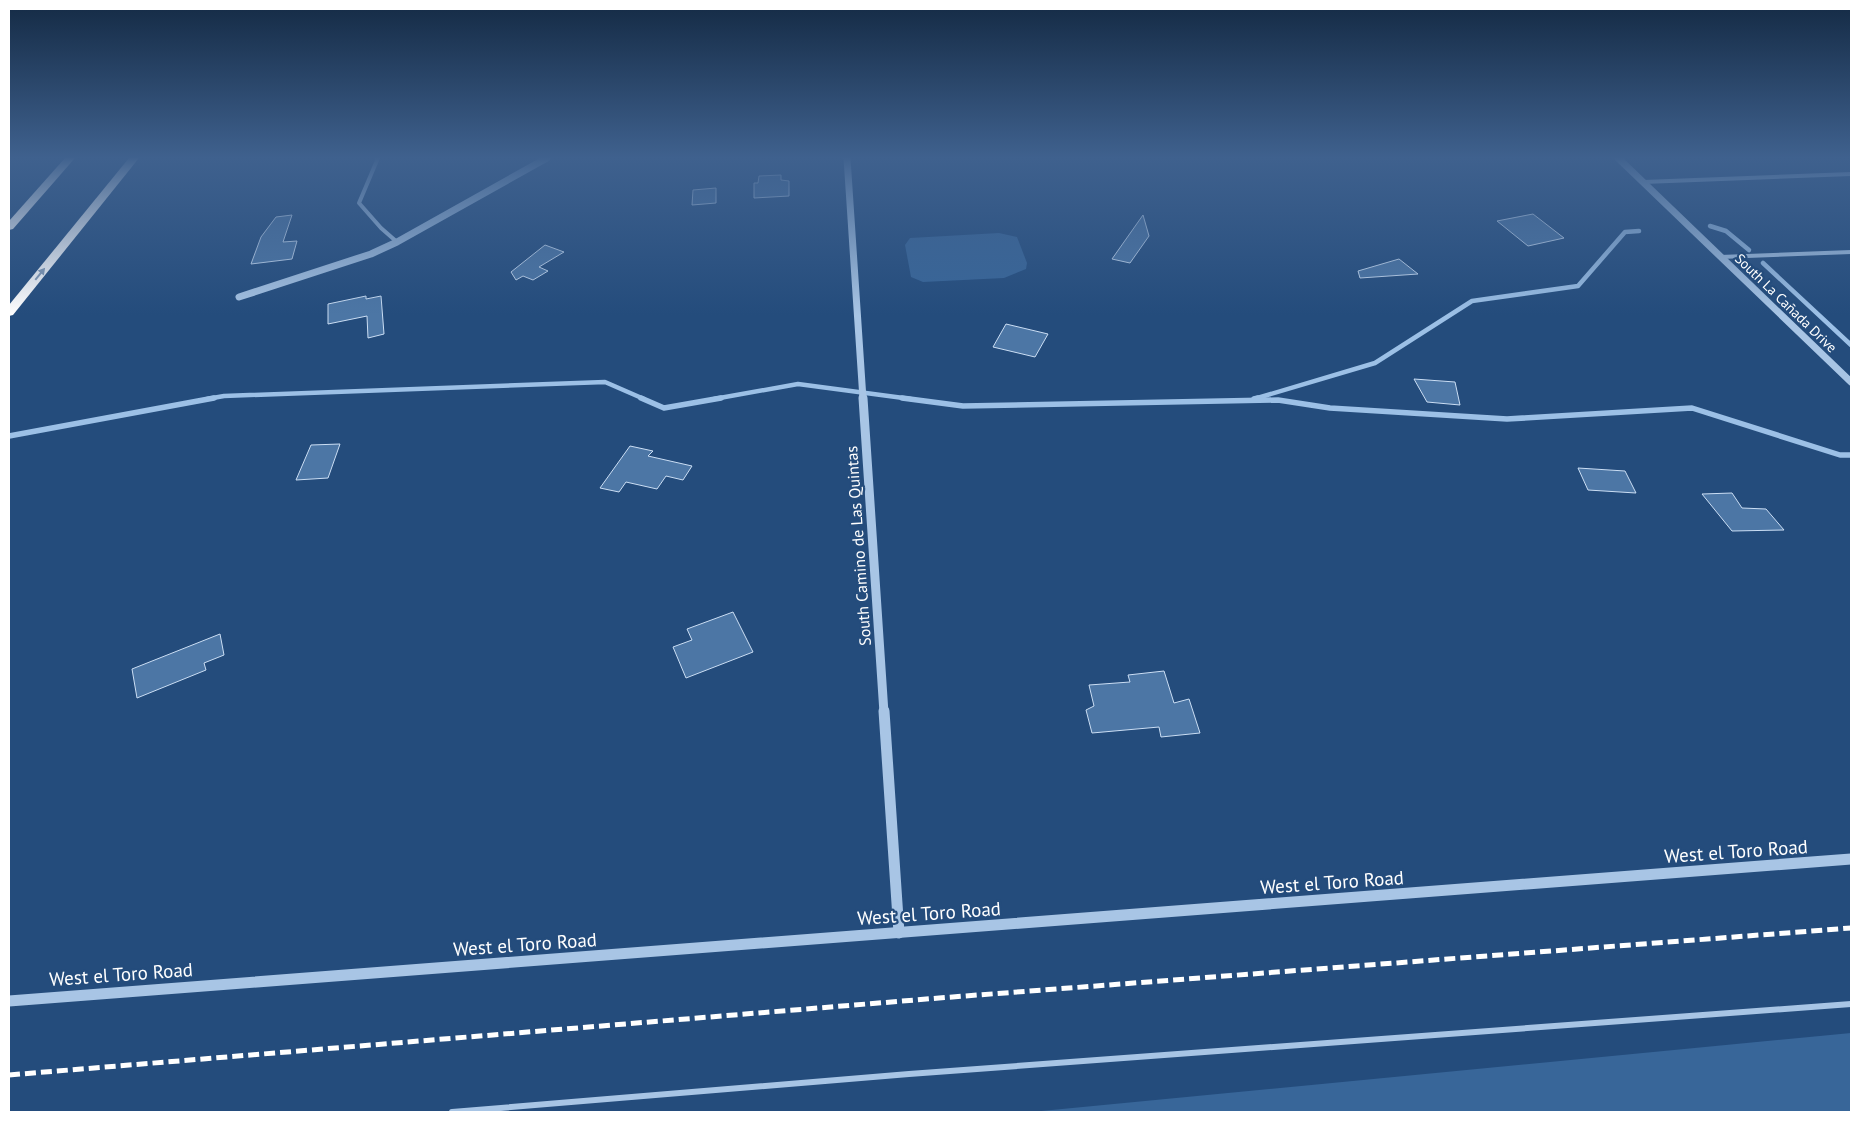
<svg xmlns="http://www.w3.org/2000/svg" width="1860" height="1121" font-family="'PT Sans',sans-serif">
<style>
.green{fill:#386699}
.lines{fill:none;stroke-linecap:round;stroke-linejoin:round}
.stream-far1{stroke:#9cc0e6;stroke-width:4.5}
.stream{stroke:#9cc0e6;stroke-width:5.5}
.building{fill:#4c76a5;stroke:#cbdef4}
.minor-far1{stroke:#a8c5e5;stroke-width:4}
.minor{stroke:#a8c5e5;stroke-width:6}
.tertiary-far2{stroke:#a8c5e5;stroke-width:7}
.tertiary-far1{stroke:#a8c5e5;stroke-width:9}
.tertiary{stroke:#a8c5e5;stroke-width:11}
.motorway{fill:#fff;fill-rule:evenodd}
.rail{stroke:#fff;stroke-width:5;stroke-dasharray:11 5;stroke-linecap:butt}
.oneway{fill:#879db7}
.labels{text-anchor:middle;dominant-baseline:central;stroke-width:4.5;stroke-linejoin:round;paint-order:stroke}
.far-street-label{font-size:14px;fill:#fff;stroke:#244c7c}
.street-label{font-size:16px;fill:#fff;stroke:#244c7c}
.near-street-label{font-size:19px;fill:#fff;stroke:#244c7c}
</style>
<rect width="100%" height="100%" fill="#244c7c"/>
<g class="green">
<polygon points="999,233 1017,237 1027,263 1026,269 1004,278 923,282 911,277 905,245 910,238"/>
<polygon points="1851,1033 1851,1112 1031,1112"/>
</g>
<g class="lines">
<g class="stream-far1">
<polyline points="1710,226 1726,231 1749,250"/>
<polyline points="1763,263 1851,345"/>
<polyline points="207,399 224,396 605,382 644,399"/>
<polyline points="714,399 798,384 911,399"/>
<polyline points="1254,399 1375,363 1472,301 1578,286 1625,232 1639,231"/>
</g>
<g class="stream">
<polyline points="641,398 664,408 721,398"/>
<polyline points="902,398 963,406 1278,400 1330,408 1507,419 1692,408 1840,455 1851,455"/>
<polyline points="1254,399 1258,398"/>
<polyline points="9,436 214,398"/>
</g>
</g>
<g class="building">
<polygon points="781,175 781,180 789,181 789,196 754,198 754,183 758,183 759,176"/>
<polygon points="716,188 716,203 692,205 693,190"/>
<polygon points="1533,214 1564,238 1528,246 1497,221"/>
<polygon points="292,215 283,242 297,241 292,259 251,264 261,237 276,217"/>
<polygon points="1143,215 1149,236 1130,263 1112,259"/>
<polygon points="545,245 564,252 539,267 548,271 533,280 523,276 516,280 511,272"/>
<polygon points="1399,259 1418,274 1360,278 1358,271"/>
<polygon points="366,296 366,299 381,296 384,334 368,338 367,316 328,324 328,304"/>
<polygon points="1006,324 1048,334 1035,357 993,347"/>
<polygon points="1414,379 1455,382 1460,405 1427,402"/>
<polygon points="340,444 328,478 296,480 311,445"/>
<polygon points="630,446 653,451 648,456 692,466 683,480 666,476 657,489 626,482 619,492 600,488"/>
<polygon points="1578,468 1625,471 1636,493 1588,490"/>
<polygon points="1732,493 1742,508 1766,509 1784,530 1732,531 1702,494"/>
<polygon points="733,612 753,652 686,678 673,647 692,640 687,629"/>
<polygon points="220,634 224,655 204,663 206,670 137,698 132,669"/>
<polygon points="1164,671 1174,703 1189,699 1200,733 1161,737 1159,727 1092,733 1086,710 1094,706 1089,685 1130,682 1128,675"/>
</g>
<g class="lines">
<g class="minor-far1">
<polyline points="378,158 359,203 381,228 397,242"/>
<polyline points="1643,182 1851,174"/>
<polyline points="1720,257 1851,252"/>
</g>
<polyline class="minor" points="452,1112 909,1074 1851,1004"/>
<g class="tertiary-far2">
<polyline points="847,158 863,399"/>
<polyline points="1618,158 1851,382"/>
<polyline points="239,297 371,254 397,242 547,158"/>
</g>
<polyline class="tertiary-far1" points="863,398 884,713"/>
<g class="tertiary">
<polyline points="884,711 899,933"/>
<polyline points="9,1001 1851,859"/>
</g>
<g class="motorway">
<polygon points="65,158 75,158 13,229 9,230 9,221"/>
<polygon points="129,158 139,158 13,315 9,316 9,305"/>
</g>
<polyline class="rail" points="9,1075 939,998 1851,928"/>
</g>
<defs><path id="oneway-solid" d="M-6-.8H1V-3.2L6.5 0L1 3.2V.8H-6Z" transform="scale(1.25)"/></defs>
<use class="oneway" href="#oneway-solid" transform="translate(40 274) rotate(-51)"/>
<linearGradient id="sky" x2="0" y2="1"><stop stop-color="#142a44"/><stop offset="0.5" stop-color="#3f618e"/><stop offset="1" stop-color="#3f618e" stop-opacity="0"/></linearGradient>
<rect width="1860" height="315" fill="url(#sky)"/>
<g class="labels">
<g class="far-street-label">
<text transform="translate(1786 303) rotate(44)">South La Cañada Drive</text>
</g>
<g class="street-label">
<text transform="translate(858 546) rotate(-94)">South Camino de Las Quintas</text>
</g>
<g class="near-street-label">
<text transform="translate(1736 851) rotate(-4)">West el Toro Road</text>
<text transform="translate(1332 882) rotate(-4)">West el Toro Road</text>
<text transform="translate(929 913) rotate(-4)">West el Toro Road</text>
<text transform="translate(525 944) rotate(-4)">West el Toro Road</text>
<text transform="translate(121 974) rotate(-4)">West el Toro Road</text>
</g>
</g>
<rect width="1860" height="1121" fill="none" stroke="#ffffff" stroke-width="20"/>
</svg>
